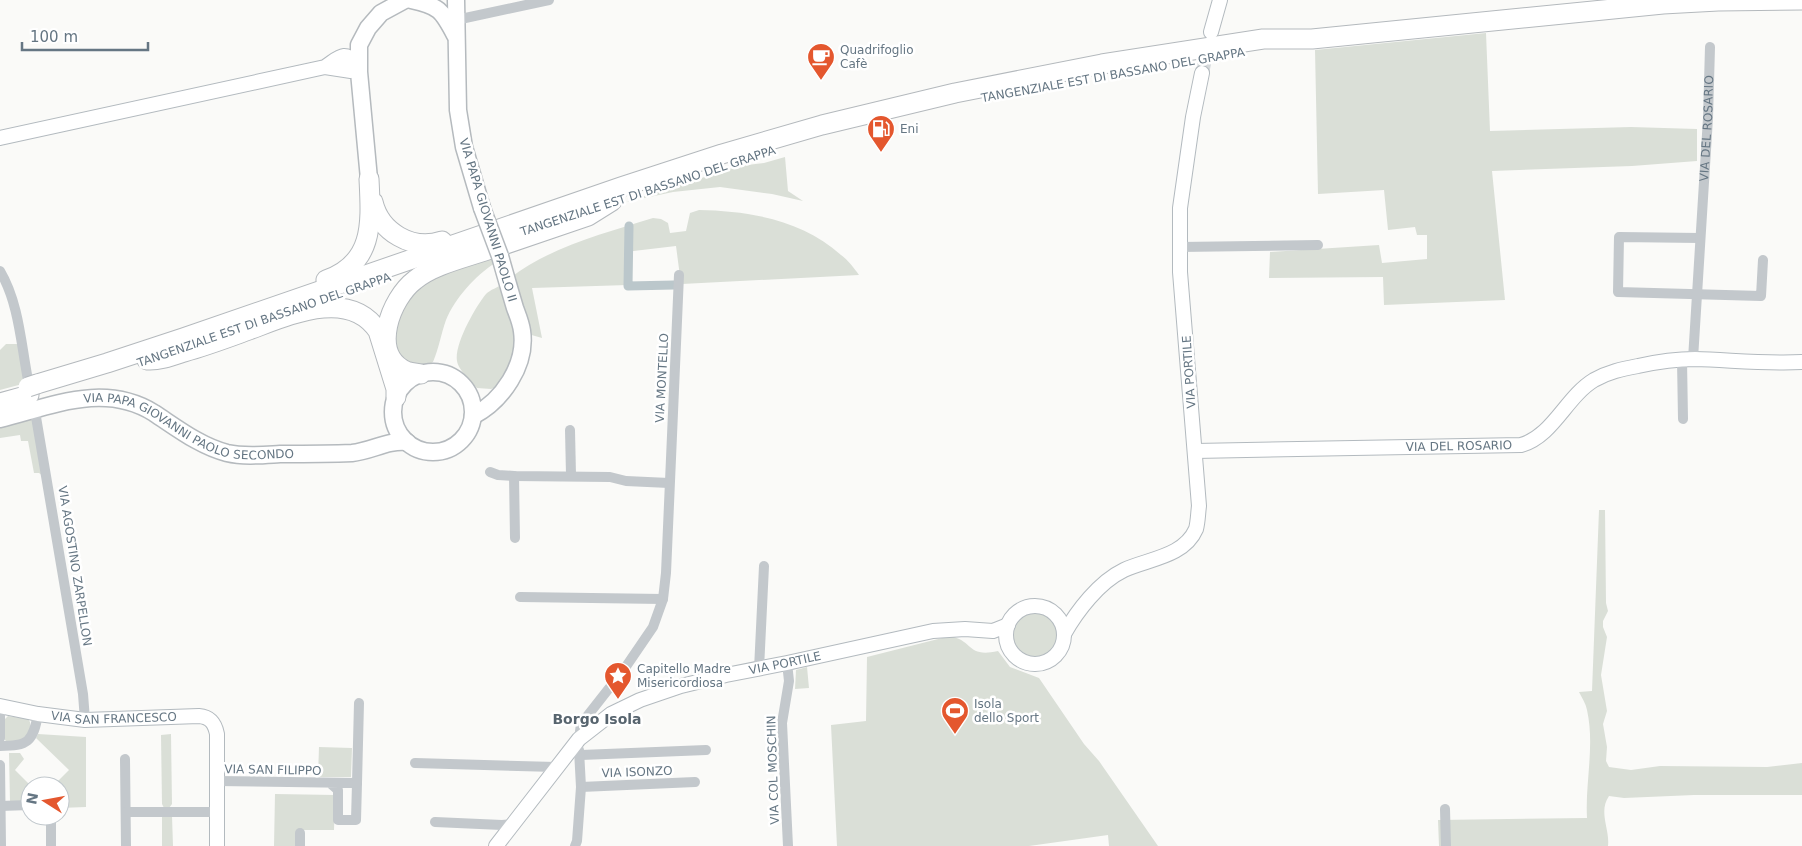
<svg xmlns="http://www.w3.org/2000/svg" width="1802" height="846" font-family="'DejaVu Sans',sans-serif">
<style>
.green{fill:#dadfd7}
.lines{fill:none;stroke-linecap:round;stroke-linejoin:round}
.canal{stroke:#bbc7cb;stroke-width:9}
.secondary-tunnel{stroke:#d5d9db;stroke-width:14;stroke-dasharray:14 7;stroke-linecap:butt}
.secondary-casing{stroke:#b3babf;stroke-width:16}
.primary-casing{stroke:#b5babe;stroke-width:19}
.highway-casing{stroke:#b4b9bd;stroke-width:21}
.street{stroke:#c3c8cc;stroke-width:10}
.secondary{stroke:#fff;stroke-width:14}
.primary{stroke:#fff;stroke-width:16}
.highway{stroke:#fff;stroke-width:19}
.primary-bridge-casing{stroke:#b5babe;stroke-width:19;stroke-linecap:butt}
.highway-bridge-casing{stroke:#b4b9bd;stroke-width:21;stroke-linecap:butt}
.primary-bridge{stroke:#fff;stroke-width:16}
.highway-bridge{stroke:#fff;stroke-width:19}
.labels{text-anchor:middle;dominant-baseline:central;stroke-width:5;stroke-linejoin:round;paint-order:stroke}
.poi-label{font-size:12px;fill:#657683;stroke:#fff;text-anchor:start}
.street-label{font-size:12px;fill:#657683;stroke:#fff}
.neighbourhood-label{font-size:14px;font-weight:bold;fill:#57646e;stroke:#fff}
</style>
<rect width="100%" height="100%" fill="#fafaf8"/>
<g class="green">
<polygon points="1486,33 1490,131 1631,127 1697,129 1697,161 1632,166 1492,171 1505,300 1384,305 1383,277 1269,278 1270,252 1379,245 1382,263 1427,259 1427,235 1417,235 1415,227 1388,230 1384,190 1318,194 1315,50"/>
<polygon points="785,157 788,191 803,201 772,194 720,187 673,192 626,202 739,166 764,163"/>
<path d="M699,210C750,211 802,220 841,255C848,260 854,268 859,275L682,284H681L676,246L625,252L628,285L532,288L542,338L528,334L510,278C550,247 605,233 653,218L661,219L668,223L670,233L686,231L690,213Z"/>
<path d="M491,252L495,263C475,276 455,298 446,320C441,334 439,348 433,362L424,367L414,369L387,346L412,285Z"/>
<path d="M503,284L520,349L499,386L491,389L477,388C471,382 458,369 457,361C454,344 476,306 486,294C490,290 498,287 503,284Z"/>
<polygon points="6,344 20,344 26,383 0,390 0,350"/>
<polygon points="34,417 43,476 39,473 34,473 28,441 21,441 20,435 0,438 0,426"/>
<path d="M1599,510H1605L1606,603L1608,611L1603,621V627L1607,637L1601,675L1607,711L1603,724L1607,747L1606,761L1609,767L1631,770L1660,766L1767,767L1802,763V795H1694L1624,798L1609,796C1598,812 1610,829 1608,846H1439L1438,820L1587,818C1585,782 1595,746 1587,710C1586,704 1582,698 1579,692L1592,691Z"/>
<circle cx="1035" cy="635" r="22"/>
<path d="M950,636C974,641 967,658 998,651L1010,667L1039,678L1084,744L1099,761L1158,846H1109L1108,835L1029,846H837L831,725L866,721L867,657Z"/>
<polygon points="807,667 809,688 795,689 796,670"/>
<polygon points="8,716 28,719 30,722 30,732 22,741 6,741 4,739 5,719"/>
<polygon points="38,734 86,737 86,807 60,808 60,786 53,786 69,770 36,738"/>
<polygon points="171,734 172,804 169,808 164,808 162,804 161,735"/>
<polygon points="319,747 352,748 351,777 318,777"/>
<polygon points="9,753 20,753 24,759 15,770 31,786 30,801 10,802"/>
<polygon points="275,794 335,795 334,830 297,830 296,846 274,846"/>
<polygon points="162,816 172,816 173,846 162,846"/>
</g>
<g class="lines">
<polyline class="canal" points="629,226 628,286 674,285"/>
<polyline class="secondary-tunnel" points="1202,73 1209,40"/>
<defs>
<g id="secondary">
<polyline points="1211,32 1220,0"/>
<path d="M0,138L325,67L351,71L358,63C343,50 340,57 325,67"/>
<path id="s2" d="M1195,451L1521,445C1553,436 1566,397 1594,380C1608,372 1622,369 1638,366C1656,362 1676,359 1695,359C1731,360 1766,364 1802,362"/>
<circle cx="1035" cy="635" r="29"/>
<path d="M1064,634C1077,611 1099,582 1124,570C1147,559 1184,557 1196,529C1198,522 1198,513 1199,506L1180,272V208L1193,117L1202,73"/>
<path id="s3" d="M0,706L38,714L85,720L199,716C211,717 215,724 217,734V846"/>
<path id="s4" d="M496,846L579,739L611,714L640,700L681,686L726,675L787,663L933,631L965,629L993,631L1008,625"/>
</g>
<g id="primary">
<path d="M411,0C439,6 442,10 455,35"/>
<polyline points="456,0 458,110 464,147 482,208"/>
<polyline points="369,179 359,72 359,45 368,28 381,13 405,0"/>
<circle cx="433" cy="412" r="40"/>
<path d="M473,416C502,401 527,365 522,331C521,323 518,316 515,308C510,291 505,274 500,256"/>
<path id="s5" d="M0,419C52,406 104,382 154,413C177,428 200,446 227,453C244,457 263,455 280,454C304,454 328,454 352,453C372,451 387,440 407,442"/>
</g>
<g id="highway">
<path d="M373,202C380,232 412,251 442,241"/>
<polyline points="503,245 588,216 612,201"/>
<path d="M326,280C375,263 371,221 369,179"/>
<path d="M147,360C159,361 172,356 184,352C206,346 227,338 249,330C287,316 349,287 378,331L396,389V397"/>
<path d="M421,374C416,373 411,373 406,371C369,354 391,298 415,280C434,264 469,257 493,248"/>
<polyline points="37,384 107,363 183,338 621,187 722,154 822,125 955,93 1102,64 1263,39 1312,39 1663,4 1718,1 1802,0"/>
<polyline points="0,403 29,395"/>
</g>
</defs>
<use href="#secondary" class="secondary-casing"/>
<use href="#primary" class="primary-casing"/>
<use href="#highway" class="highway-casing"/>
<g class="street">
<polyline points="456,20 549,0"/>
<polyline points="1700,238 1619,237 1618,292 1761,296 1763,260"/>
<polyline points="1180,247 1318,245"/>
<path d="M0,271C19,303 21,344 28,380"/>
<path id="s1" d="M1693,359L1708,118L1710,47"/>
<polyline points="1682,360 1683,419"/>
<polyline points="36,417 83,694 85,720"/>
<polyline points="570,430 571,475"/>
<polyline points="490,472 498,475 514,476 610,477 626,481 669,483"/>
<polyline points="514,476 515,538"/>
<polyline points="520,597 663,599"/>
<polyline points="787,663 789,681 782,723 788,846"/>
<polyline points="759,669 764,566"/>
<polyline points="0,738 0,707"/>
<polyline points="579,739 581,724 625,668 653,627 663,599 666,573 679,275"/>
<path d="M0,746C28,746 33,742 38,714"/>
<polyline points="581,755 706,750"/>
<polyline points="125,759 126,846"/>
<polyline points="415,763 556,767"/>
<polyline points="0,765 1,846"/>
<polyline points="217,781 357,783 356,820 338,820 338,790 330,783"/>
<polyline points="357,783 359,703"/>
<polyline points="581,787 695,782"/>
<polyline points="0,806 30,805"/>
<polyline points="1445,809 1446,846"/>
<polyline points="126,812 217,812"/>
<polyline points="51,816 51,846"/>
<polyline points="435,822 502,825 512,824"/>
<polyline points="300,846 300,833"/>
<polyline points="575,846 577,841 581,787 579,750"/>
</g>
<use href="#secondary" class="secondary"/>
<use href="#primary" class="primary"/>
<use href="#highway" class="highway"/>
<defs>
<polyline id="primary-bridge" points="482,208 500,256"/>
<polyline id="highway-bridge" points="28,387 37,384"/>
</defs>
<use href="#primary-bridge" class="primary-bridge-casing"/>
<use href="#highway-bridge" class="highway-bridge-casing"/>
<use href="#primary-bridge" class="primary-bridge"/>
<use href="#highway-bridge" class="highway-bridge"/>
</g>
<defs>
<symbol id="cafe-pin" viewBox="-11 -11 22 30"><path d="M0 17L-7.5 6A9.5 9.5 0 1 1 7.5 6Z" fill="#e4572e" stroke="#fff"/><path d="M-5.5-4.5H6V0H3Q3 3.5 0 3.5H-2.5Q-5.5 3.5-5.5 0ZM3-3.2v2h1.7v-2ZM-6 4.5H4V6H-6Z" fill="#fff"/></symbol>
<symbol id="fuel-pin" viewBox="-11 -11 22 30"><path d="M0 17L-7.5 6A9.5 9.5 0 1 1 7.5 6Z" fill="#e4572e" stroke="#fff"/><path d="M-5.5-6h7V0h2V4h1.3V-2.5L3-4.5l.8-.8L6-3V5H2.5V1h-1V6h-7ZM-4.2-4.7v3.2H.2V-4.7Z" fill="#fff"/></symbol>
<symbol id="sight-pin" viewBox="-11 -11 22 30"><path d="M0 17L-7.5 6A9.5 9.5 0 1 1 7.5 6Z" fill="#e4572e" stroke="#fff"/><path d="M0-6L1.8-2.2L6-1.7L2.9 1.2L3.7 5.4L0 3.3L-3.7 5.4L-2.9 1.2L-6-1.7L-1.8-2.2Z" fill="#fff"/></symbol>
<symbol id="stadium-pin" viewBox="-11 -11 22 30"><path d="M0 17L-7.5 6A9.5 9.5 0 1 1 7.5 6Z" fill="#e4572e" stroke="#fff"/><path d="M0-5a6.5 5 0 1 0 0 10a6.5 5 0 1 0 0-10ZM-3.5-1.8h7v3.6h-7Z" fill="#fff"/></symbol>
</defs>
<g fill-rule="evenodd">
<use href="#cafe-pin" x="805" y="41" width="32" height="43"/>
<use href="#fuel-pin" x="865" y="113" width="32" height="43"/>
<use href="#sight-pin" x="602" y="660" width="32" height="43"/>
<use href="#stadium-pin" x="939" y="695" width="32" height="43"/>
</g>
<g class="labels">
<g class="poi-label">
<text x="840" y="50">Quadrifoglio<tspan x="840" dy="14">Cafè</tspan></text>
<text x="900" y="129">Eni</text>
<text x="637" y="669">Capitello Madre<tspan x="637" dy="14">Misericordiosa</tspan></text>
<text x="974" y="704">Isola<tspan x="974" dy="14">dello Sport</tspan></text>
</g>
<g class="street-label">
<text transform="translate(1113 75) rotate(-10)">TANGENZIALE EST DI BASSANO DEL GRAPPA</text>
<text stroke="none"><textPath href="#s1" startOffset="231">VIA DEL ROSARIO</textPath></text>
<text transform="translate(648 191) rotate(-18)">TANGENZIALE EST DI BASSANO DEL GRAPPA</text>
<text transform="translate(488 220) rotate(73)">VIA PAPA GIOVANNI PAOLO II</text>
<text transform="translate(264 320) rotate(-19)">TANGENZIALE EST DI BASSANO DEL GRAPPA</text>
<text transform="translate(1189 372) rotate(-94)">VIA PORTILE</text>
<text transform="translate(662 378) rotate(-87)">VIA MONTELLO</text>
<text stroke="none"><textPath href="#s5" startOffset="198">VIA PAPA GIOVANNI PAOLO SECONDO</textPath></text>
<text stroke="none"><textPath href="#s2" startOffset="264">VIA DEL ROSARIO</textPath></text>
<text transform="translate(75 566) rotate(81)">VIA AGOSTINO ZARPELLON</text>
<text stroke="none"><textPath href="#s4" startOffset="358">VIA PORTILE</textPath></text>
<text stroke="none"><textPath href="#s3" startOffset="115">VIA SAN FRANCESCO</textPath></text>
<text transform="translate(273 770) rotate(1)">VIA SAN FILIPPO</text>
<text transform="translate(773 770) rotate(-92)">VIA COL MOSCHIN</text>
<text transform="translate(637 772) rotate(-2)">VIA ISONZO</text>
</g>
<g class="neighbourhood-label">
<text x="597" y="719">Borgo Isola</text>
</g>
</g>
<g transform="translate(45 801) rotate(281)"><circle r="24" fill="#ffffff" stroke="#c1c8cd"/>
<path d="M0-4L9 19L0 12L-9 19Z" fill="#e4572e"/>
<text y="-8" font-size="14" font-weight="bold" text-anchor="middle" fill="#657683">N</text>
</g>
<path d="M22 42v8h126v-8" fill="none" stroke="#657683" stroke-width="2.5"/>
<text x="30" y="42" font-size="15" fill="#657683" stroke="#ffffff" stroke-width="4" paint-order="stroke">100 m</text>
</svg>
